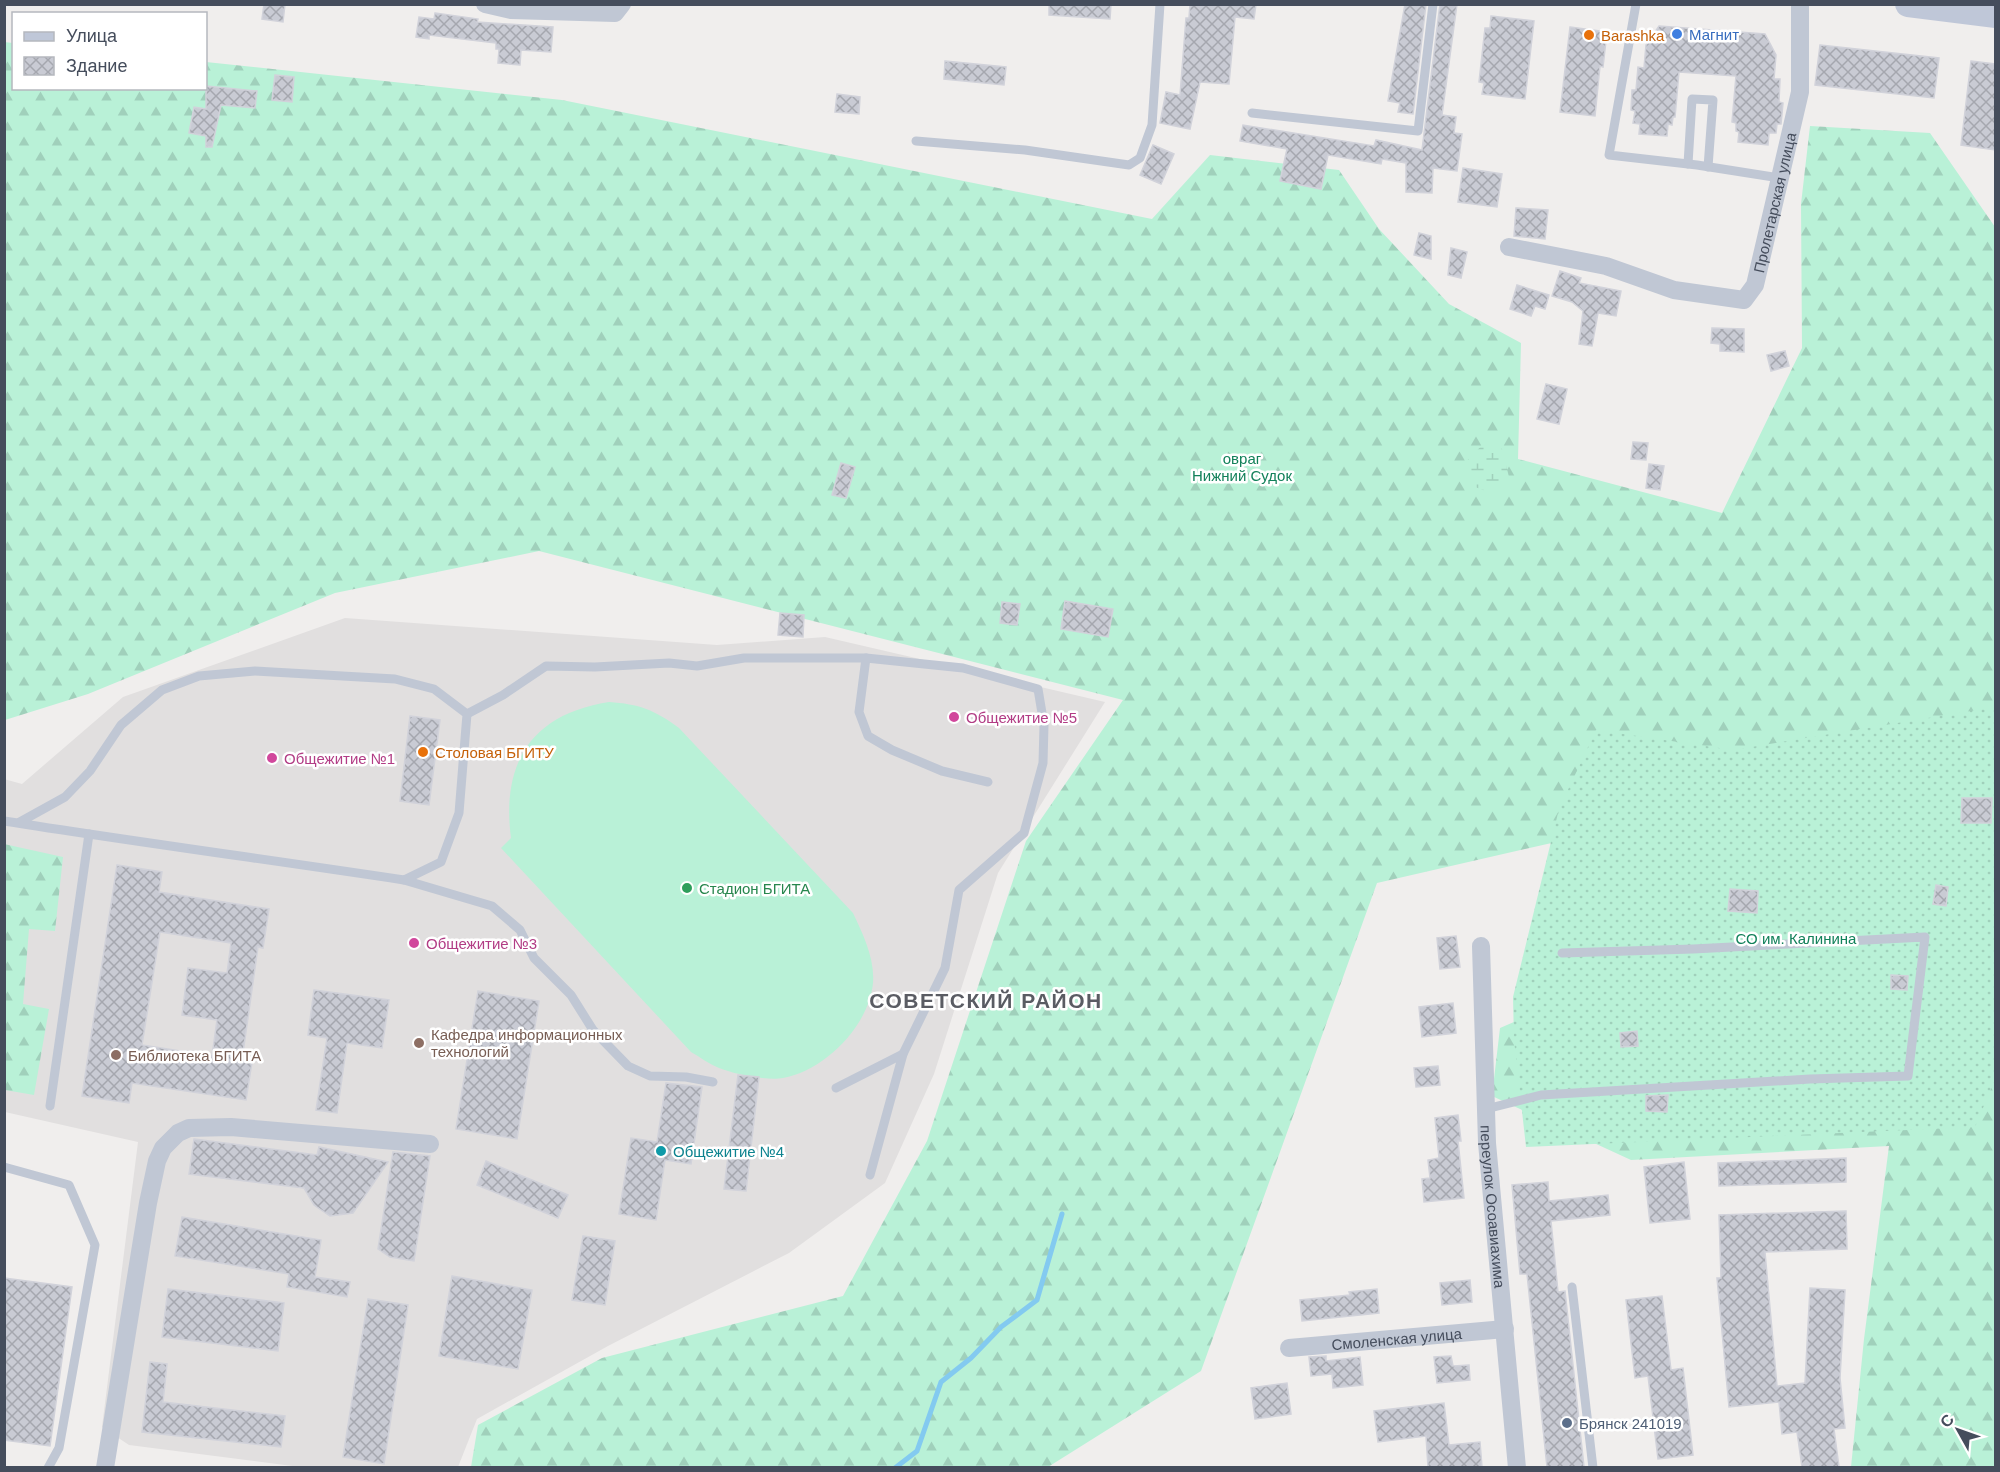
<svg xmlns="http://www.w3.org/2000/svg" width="2000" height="1472" font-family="Arial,sans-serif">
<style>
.education{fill:#e1dfdf}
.forest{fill:url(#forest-firs)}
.wetland{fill:url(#wetland-marsh)}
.garden{fill:url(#garden-dots)}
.pitch{fill:#b9f1d7}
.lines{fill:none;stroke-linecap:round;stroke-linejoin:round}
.stream{stroke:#83caf0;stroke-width:5}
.building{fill:url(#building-cross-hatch);stroke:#d1d2da;stroke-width:1.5;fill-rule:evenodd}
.lane{stroke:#c0c7d4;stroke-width:9}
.street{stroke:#c0c7d4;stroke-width:18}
.secondary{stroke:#bfc7d8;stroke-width:26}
.shop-dot{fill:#3f7fe0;stroke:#fff;stroke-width:2}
.food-dot{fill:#e8710a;stroke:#fff;stroke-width:2}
.hotel-dot{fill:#d1479c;stroke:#fff;stroke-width:2}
.leisure-dot{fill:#2e9e5b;stroke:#fff;stroke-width:2}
.education-dot{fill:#8d6e63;stroke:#fff;stroke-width:2}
.culture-dot{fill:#0f9aa8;stroke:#fff;stroke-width:2}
.service-dot{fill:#5c6f8a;stroke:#fff;stroke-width:2}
.labels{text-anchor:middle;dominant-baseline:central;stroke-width:5;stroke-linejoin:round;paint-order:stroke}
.shop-label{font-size:15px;fill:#366cbe;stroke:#fff;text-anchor:start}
.food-label{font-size:15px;fill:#c56008;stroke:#fff;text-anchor:start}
.street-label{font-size:15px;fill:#454d5c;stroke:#fff}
.park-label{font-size:15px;fill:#12815a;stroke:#fff}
.hotel-label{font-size:15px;fill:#b23c85;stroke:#fff;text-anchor:start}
.leisure-label{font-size:15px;fill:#27864d;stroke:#fff;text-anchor:start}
.education-label{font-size:15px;fill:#785e54;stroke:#fff;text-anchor:start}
.culture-label{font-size:15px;fill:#0d838f;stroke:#fff;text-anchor:start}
.service-label{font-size:15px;fill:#4e5e75;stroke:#fff;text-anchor:start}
.district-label{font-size:21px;font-weight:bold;letter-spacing:1.5px;fill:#5a5c63;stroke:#fff}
</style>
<defs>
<pattern id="forest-firs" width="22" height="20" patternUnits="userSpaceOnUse" patternTransform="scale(1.5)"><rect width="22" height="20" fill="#b9f1d7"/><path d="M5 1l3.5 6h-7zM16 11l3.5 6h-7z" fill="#a0d0bb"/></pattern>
<pattern id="wetland-marsh" width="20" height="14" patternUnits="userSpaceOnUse" patternTransform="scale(1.5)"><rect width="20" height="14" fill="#b9f1d7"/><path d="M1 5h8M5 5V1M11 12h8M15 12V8" fill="none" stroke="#a0d0bb"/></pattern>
<pattern id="garden-dots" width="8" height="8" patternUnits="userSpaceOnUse" patternTransform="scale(1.5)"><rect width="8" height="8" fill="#b9f1d7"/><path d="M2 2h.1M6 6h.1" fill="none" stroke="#a0d0bb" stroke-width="1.8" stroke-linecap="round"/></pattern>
<pattern id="building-cross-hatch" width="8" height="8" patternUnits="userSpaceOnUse" patternTransform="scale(1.5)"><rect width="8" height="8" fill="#c9cbd4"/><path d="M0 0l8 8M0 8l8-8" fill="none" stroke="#a5a7af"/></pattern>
</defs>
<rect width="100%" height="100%" fill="#f0eeed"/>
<polygon class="education" points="345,618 717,645 825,637 1105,702 998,873 934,1074 885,1183 789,1253 608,1346 477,1419 458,1467 300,1467 129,1445 102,1427 138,1142 5,1112 4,779 22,784 123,697"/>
<g class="forest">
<polygon points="4,42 13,43 14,88 206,88 206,62 562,100 1152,219 1210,155 1339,170 1379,229 1449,304 1521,343 1518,459 1722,513 1802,348 1801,204 1810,126 1930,133 1995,227 1996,234 1995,1467 1851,1467 1864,1339 1889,1146 1631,1160 1492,1096 1500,1028 1539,1011 1556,842 1377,883 1201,1371 1048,1467 471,1467 478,1425 602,1358 843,1296 927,1141 1026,841 1123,700 539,551 335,593 88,694 5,720"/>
<polygon points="4,844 63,857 55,931 29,929 23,1004 49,1009 34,1095 5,1090"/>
</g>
<polygon class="wetland" points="1488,439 1502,449 1509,477 1497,495 1475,487 1461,467"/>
<polygon class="garden" points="1995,707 1996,1077 1975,1127 1526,1147 1514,1040 1513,997 1559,809 1596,730 1733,750"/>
<path class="pitch" d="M609,702C639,704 655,710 679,728L853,913C863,934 875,959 873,983C869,1026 824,1071 783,1078C767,1081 734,1074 719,1068C709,1064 700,1057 691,1052L501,848L511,838C501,762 532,714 609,702Z"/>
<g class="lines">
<polyline class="stream" points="895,1468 917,1451 941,1382 971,1358 1001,1327 1037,1300 1062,1214"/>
</g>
<g class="building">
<polygon points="264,4 285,4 283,22 262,19"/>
<polygon points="1049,4 1111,4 1110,19 1049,15"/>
<polygon points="1190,4 1256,4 1254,19 1235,17 1229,84 1200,82 1190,129 1160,123 1166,92 1180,95 1186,18 1189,18"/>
<polygon points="1405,4 1426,4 1413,114 1398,112 1400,103 1388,101"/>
<polygon points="1440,4 1457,4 1442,115 1456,117 1454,133 1462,134 1457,171 1433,168 1432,193 1406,192 1406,163 1382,159 1381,164 1328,155 1321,189 1280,181 1287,149 1240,141 1243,125 1374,146 1376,140 1422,150"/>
<polygon points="435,13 478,19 477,22 553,27 551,52 521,50 520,65 498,63 499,49 496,49 496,43 429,35 429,39 416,37 419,17 434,19"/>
<polygon points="1491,16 1534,21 1525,99 1482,94 1484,83 1479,82 1485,28 1490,28"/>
<polygon points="1659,26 1765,34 1776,55 1774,79 1780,79 1779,102 1783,103 1781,124 1777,124 1776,133 1769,133 1768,145 1738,142 1739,132 1736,131 1736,123 1732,122 1736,76 1679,72 1675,117 1673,117 1672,125 1668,124 1667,136 1639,134 1640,124 1633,123 1635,111 1631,110 1632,90 1636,90 1638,67 1644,68 1646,45"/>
<polygon points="1570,27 1607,32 1603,67 1600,66 1595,116 1560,112"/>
<polygon points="1820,45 1939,58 1934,98 1815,85"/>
<polygon points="945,61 1006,67 1004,85 944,79"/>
<polygon points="1971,61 1995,64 1995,150 1961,145"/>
<polygon points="275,75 294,77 292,102 272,100"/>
<polygon points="206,86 257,91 255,108 221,105 212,147 206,147 206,136 189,133 194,107 206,109"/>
<polygon points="837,94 860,97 859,114 835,112"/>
<polygon points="1153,145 1174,154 1161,184 1140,175"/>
<polygon points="1463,168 1502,174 1497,207 1458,202"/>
<polygon points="1516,208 1548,210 1545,239 1514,236"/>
<polygon points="1419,233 1431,236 1431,259 1414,255"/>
<polygon points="1451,248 1467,252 1461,278 1448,275"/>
<polygon points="1560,271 1581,278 1579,283 1621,291 1616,316 1598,313 1592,346 1579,344 1583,311 1572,302 1552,296"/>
<polygon points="1517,285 1549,295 1545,309 1535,306 1531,316 1510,309"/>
<polygon points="1712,328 1744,329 1744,352 1720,351 1720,344 1711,343"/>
<polygon points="1785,351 1789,366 1771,371 1767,355"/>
<polygon points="1546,384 1567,389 1559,424 1537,419"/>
<polygon points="1633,442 1648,443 1646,460 1631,459"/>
<polygon points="841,463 855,467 846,498 832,495"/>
<polygon points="1649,464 1664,466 1660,490 1646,488"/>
<polygon points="1065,601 1113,609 1108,637 1061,629"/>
<polygon points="1002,602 1020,604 1017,625 1000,623"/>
<polygon points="780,613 804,615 803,637 778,635"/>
<polygon points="410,716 440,720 429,805 400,801"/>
<polygon points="1962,798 1992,798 1991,823 1961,823"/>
<path d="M117,865L162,872L159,892L269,909L263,948L258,947L242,1060L252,1062L246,1100L132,1083L129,1103L82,1096ZM160,932L231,943L227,973L188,968L182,1015L217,1020L212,1056L142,1045Z"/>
<polygon points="1936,885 1948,887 1946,906 1933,904"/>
<polygon points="1730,889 1758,891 1757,913 1728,911"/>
<polygon points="1456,936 1460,967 1440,969 1437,938"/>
<polygon points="1891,975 1908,976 1907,990 1891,989"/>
<polygon points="314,990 389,1000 382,1048 347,1043 337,1113 316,1110 327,1038 308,1035"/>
<polygon points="478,991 539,1001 517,1139 456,1129"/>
<polygon points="1453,1003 1456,1033 1422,1037 1419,1007"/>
<polygon points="1637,1031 1638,1046 1621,1047 1620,1033"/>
<polygon points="1438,1066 1440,1085 1416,1087 1414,1068"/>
<polygon points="738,1075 759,1077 746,1191 724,1189"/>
<polygon points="666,1083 702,1087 691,1164 665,1160 656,1220 619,1214 631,1138 657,1142"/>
<polygon points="1668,1095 1667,1112 1646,1111 1646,1096"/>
<polygon points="1458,1115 1461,1141 1458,1141 1464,1198 1424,1202 1422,1179 1430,1178 1428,1160 1439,1158 1435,1118"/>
<polygon points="194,1139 317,1155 319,1147 388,1162 353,1213 330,1216 314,1205 304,1188 189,1174"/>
<polygon points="393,1152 430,1156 414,1261 390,1257 378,1249"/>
<polygon points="1846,1158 1846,1182 1719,1186 1718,1163"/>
<polygon points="486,1161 568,1195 558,1218 477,1185"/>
<polygon points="1684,1162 1690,1219 1650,1223 1644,1167"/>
<polygon points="1548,1182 1549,1201 1608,1195 1610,1215 1551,1221 1558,1292 1565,1291 1584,1467 1547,1467 1527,1274 1520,1274 1512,1185"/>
<polygon points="1846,1211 1847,1249 1765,1252 1777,1386 1805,1383 1810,1288 1845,1290 1840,1378 1845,1428 1834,1429 1839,1467 1802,1467 1797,1432 1782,1434 1779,1402 1729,1407 1717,1278 1721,1278 1719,1215"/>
<polygon points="182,1217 321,1240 315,1277 350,1282 347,1297 287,1287 289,1274 175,1256"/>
<polygon points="583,1236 615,1241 605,1305 572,1300"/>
<polygon points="452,1276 532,1290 518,1369 439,1356"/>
<polygon points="4,1278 72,1287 50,1446 4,1440"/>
<polygon points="1470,1280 1472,1302 1442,1305 1440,1283"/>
<polygon points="168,1289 284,1303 278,1351 162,1337"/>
<polygon points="1377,1289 1379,1313 1302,1321 1300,1300 1350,1295 1349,1292"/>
<polygon points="1662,1296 1671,1370 1683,1368 1693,1455 1658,1459 1648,1376 1635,1378 1626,1300"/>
<polygon points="368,1299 408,1305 384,1464 343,1457"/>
<polygon points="1326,1356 1326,1361 1360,1357 1363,1385 1333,1388 1332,1374 1311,1376 1309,1357"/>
<polygon points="1451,1356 1453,1366 1469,1365 1470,1380 1437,1383 1434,1357"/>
<polygon points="150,1362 167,1364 163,1402 285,1416 281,1447 142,1432"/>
<polygon points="1287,1383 1291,1414 1255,1419 1251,1388"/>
<polygon points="1444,1403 1449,1445 1480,1442 1482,1467 1428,1467 1426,1436 1378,1442 1374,1411"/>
</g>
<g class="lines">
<g class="lane">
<polyline points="1636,4 1609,155 1697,165 1780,178"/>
<polyline points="1252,113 1418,131 1433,4"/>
<polyline points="916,141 1025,150 1129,165 1140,158 1152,125 1160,4"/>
<polyline points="1688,164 1692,99 1713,100 1708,167"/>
<polyline points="866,658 963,668 1038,689 1044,725 1043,763 1024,833 959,890 945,968 903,1054 870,1175"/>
<polyline points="467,714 503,695 546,666 595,667 669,663 697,666 744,658 866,658 859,712 868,736 892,750 942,771 988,782"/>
<path d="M4,821C137,842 271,860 404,880L441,862L459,813L467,714L434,689L395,679L255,671L199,676L162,690L121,725L90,771L65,797L18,823"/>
<polyline points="404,880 492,906 520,930 534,958 571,995 593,1030 628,1066 650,1076 686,1077 713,1082"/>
<polyline points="836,1088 903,1054"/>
<polyline points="50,1106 89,834"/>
<polyline points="1486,1109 1541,1095 1810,1079 1908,1076 1925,937 1693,949 1562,953"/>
<polyline points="4,1167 69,1185 95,1245 59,1448 48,1468"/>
<polyline points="1572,1287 1593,1468"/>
</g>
<g class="street">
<polyline points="485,4 511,10 615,13 622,4"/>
<path id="s1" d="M1509,247L1606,266L1674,290L1744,300L1755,285L1800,92V4"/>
<path id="s2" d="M1481,946L1487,1143L1517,1468"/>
<path id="s3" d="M1289,1348L1505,1329"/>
<polyline points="105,1468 148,1203 157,1161 163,1148 178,1133 189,1128 231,1127 430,1144"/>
</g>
<polyline class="secondary" points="1908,4 1996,15"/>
</g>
<circle class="shop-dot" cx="1677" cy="34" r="6"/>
<g class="food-dot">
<circle cx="1589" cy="35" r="6"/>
<circle cx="423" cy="752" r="6"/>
</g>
<g class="hotel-dot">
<circle cx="954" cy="717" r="6"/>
<circle cx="272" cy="758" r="6"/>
<circle cx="414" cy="943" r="6"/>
</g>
<circle class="leisure-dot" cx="687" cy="888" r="6"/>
<g class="education-dot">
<circle cx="419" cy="1043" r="6"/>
<circle cx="116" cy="1055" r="6"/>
</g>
<circle class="culture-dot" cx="661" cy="1151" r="6"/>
<circle class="service-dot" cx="1567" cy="1423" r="6"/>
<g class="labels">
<g class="shop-label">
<text x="1689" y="34">Магнит</text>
</g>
<g class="food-label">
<text x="1601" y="35">Barashka</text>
<text x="435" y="752">Столовая БГИТУ</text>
</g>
<g class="street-label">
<text stroke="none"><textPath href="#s1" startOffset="345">Пролетарская улица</textPath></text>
<text stroke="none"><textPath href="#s2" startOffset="261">переулок Осоавиахима</textPath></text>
<text stroke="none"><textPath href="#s3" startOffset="108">Смоленская улица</textPath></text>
</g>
<g class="park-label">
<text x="1242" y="458">овраг<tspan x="1242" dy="17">Нижний Судок</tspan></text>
<text x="1796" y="938">СО им. Калинина</text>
</g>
<g class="hotel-label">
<text x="966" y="717">Общежитие №5</text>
<text x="284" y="758">Общежитие №1</text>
<text x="426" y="943">Общежитие №3</text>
</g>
<g class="leisure-label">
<text x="699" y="888">Стадион БГИТА</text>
</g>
<g class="education-label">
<text x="431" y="1034">Кафедра информационных<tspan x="431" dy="17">технологий</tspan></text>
<text x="128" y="1055">Библиотека БГИТА</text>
</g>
<g class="culture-label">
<text x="673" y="1151">Общежитие №4</text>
</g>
<g class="service-label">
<text x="1579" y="1423">Брянск 241019</text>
</g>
<g class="district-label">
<text x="986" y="1000">СОВЕТСКИЙ РАЙОН</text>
</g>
</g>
<rect width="2000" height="1472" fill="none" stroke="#454d5c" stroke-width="12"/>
<rect x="12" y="12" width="195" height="78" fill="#ffffff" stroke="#b5b8be" stroke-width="1.5"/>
<rect x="24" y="32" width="30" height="9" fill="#bfc7d8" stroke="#b5b8be" stroke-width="1.5"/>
<text x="66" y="42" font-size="18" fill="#454d5c">Улица</text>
<rect x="24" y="57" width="30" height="18" fill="url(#building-cross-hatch)" stroke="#b5b8be" stroke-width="1.5"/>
<text x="66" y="72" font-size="18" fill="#454d5c">Здание</text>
<g transform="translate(1958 1430) rotate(310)" stroke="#ffffff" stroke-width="4.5" paint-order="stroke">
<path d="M0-4.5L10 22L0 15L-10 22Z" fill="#454d5c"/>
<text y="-9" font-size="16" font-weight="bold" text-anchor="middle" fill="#454d5c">С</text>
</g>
</svg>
